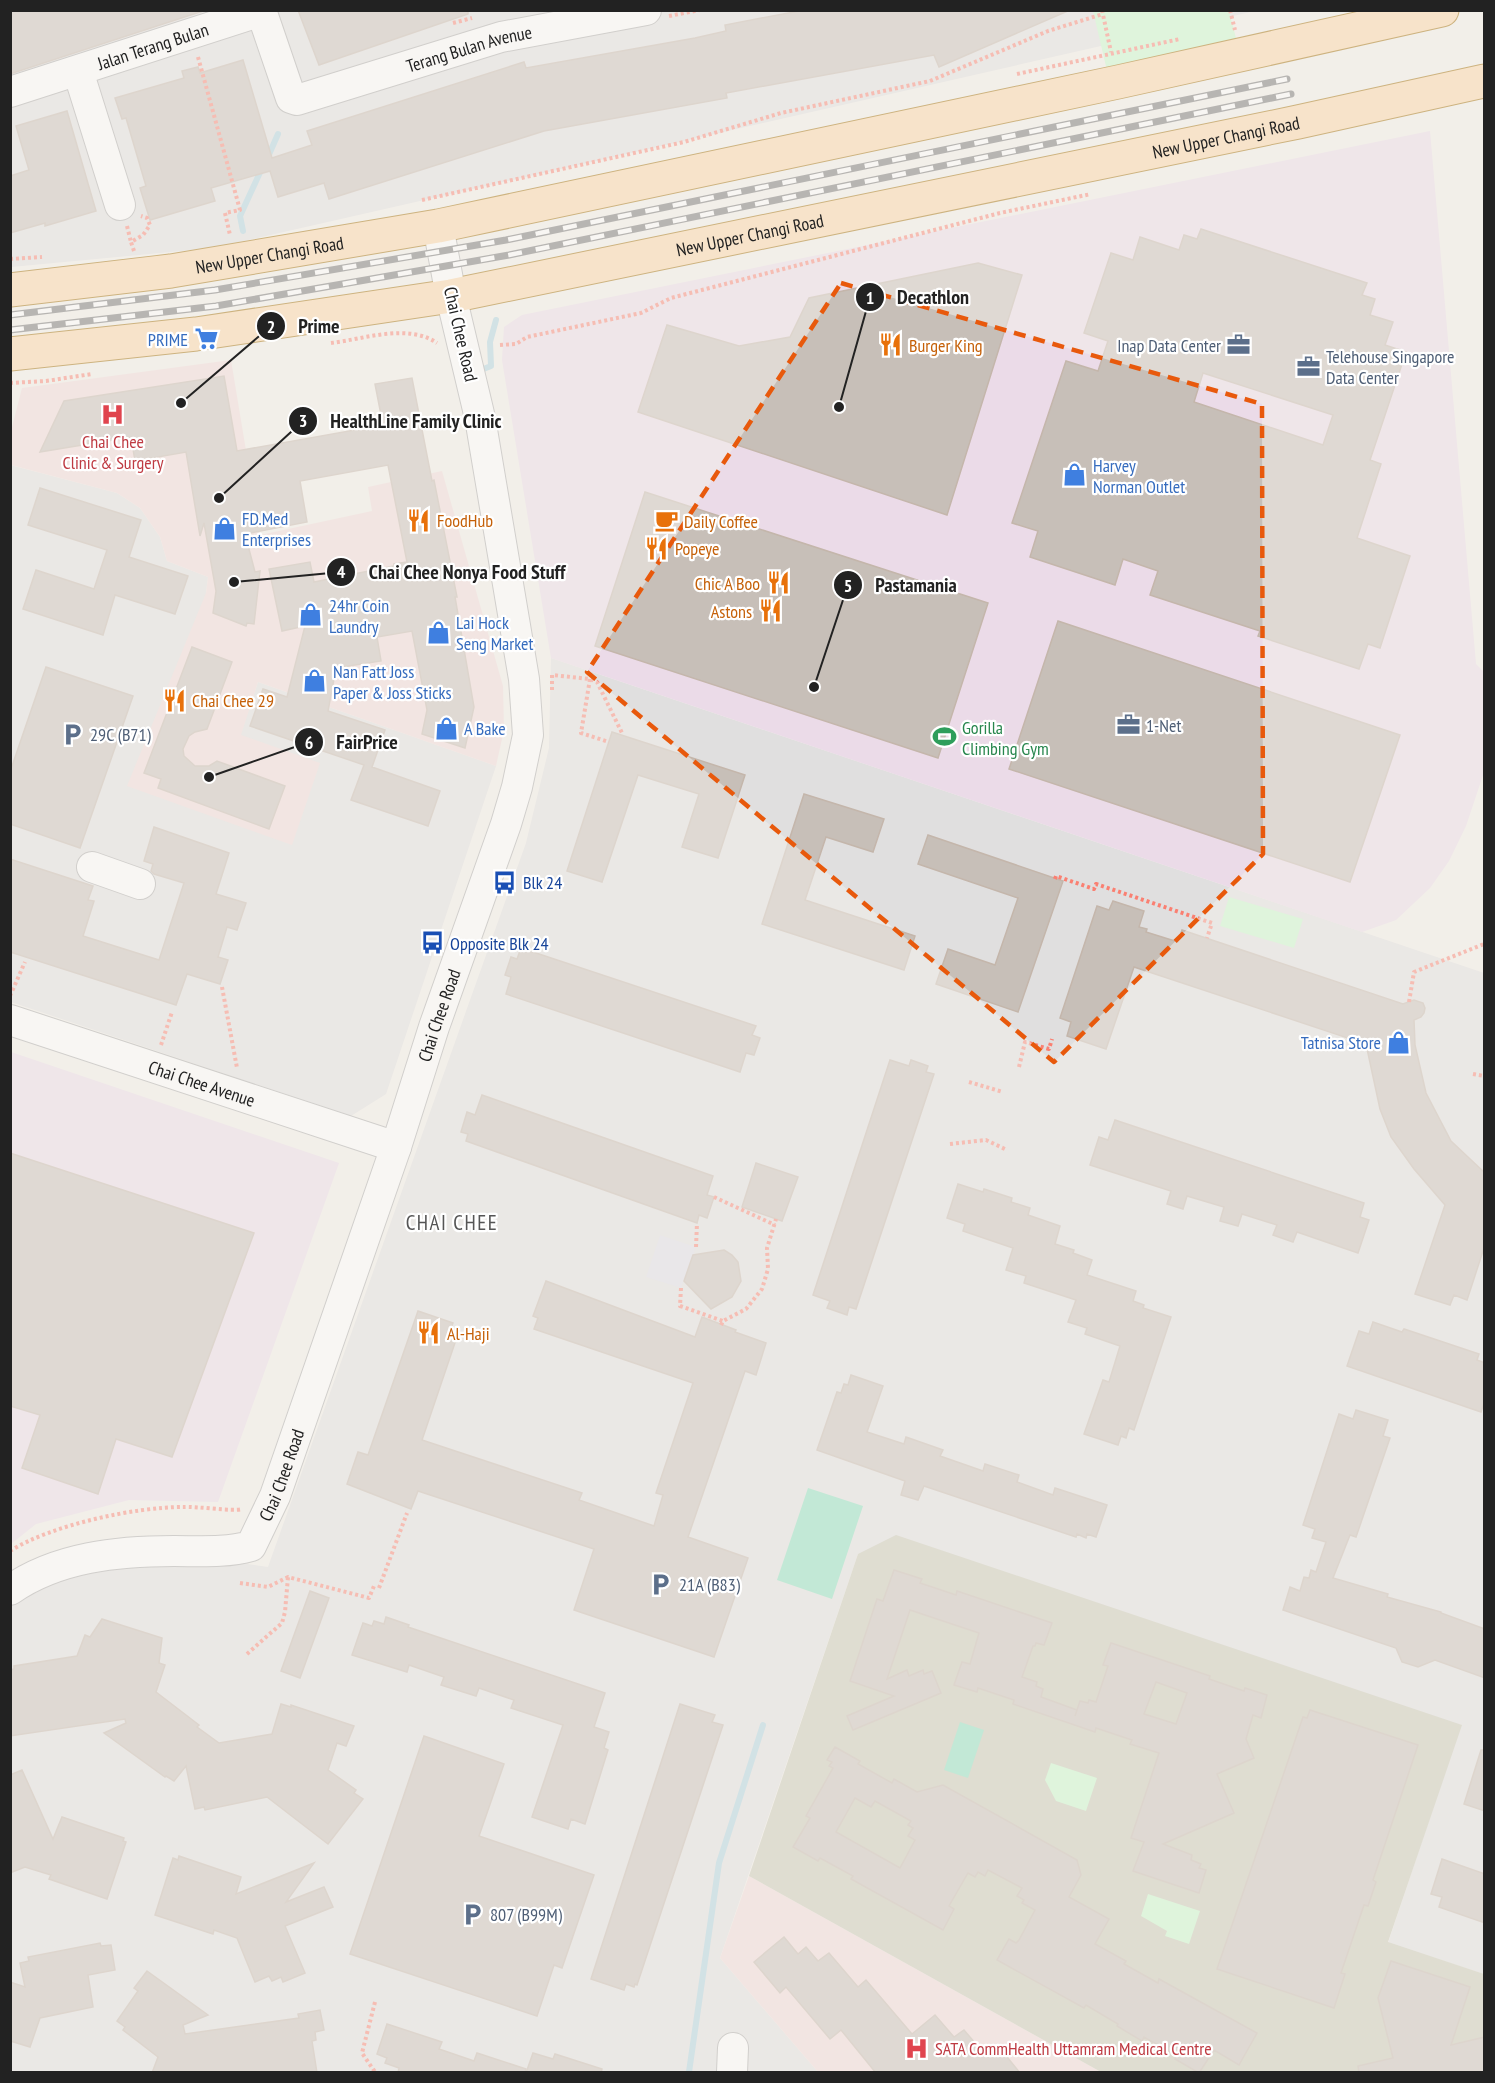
<svg xmlns="http://www.w3.org/2000/svg" width="1495" height="2083" font-family="'PT Sans Narrow',sans-serif">
<style>
.residential{fill:#e0dfdf}
.commercial{fill:#f2dad9}
.industrial{fill:#ebdbe8}
.construction{fill:#c7c7b4}
.park{fill:#c8facc}
.pitch{fill:#88e0be}
.plaza{fill:#dddde8}
.lines{fill:none;stroke-linecap:round;stroke-linejoin:round}
.stream{stroke:#aad3df;stroke-width:6}
.building{fill:#c7bfb8;stroke:#c4b6ab;stroke-width:1.5;fill-rule:evenodd}
.minor-casing{stroke:#a9a9a9;stroke-width:32}
.major-casing{stroke:#a06b00;stroke-width:35}
.path{stroke:#fa8072;stroke-width:4;stroke-dasharray:3 3;stroke-linecap:butt}
.minor{stroke:#fff;stroke-width:30}
.major{stroke:#fcd6a4;stroke-width:33}
.rail-casing{stroke:#707070;stroke-width:7}
.rail{stroke:#fff;stroke-width:4.5;stroke-dasharray:14;stroke-linecap:butt}
.marked{fill:none;stroke:#e8590c;stroke-width:4.5;stroke-dasharray:12 8;stroke-linejoin:round}
.labels{text-anchor:middle;dominant-baseline:central;stroke-width:4.5;stroke-linejoin:round;paint-order:stroke}
.street-label{font-size:18px;fill:#222;stroke:#fff}
.shop-label{font-size:18px;fill:#366cbe;stroke:#fff;text-anchor:start}
.food-label{font-size:18px;fill:#c56008;stroke:#fff;text-anchor:start}
.service-label{font-size:18px;fill:#4e5e75;stroke:#fff;text-anchor:start}
.health-label{font-size:18px;fill:#be3a42;stroke:#fff}
.leisure-label{font-size:18px;fill:#27864d;stroke:#fff;text-anchor:start}
.transit-label{font-size:18px;fill:#164399;stroke:#fff;text-anchor:start}
.quarter-label{font-size:21px;letter-spacing:1.5px;fill:#555;stroke:#fff}
.leader{fill:none;stroke:#222;stroke-width:2}
.callout-dot{fill:#222;stroke:#fff;stroke-width:2}
.mark-label{font-size:18px;text-anchor:middle;font-weight:bold;fill:#fff}
.callout-label{font-size:20px;text-anchor:middle;font-weight:bold;fill:#222;stroke:#fff;stroke-width:4.5;stroke-linejoin:round;paint-order:stroke}
</style>
<rect width="100%" height="100%" fill="#f2efe9"/>
<g class="residential">
<polygon points="10,11 1255,11 213,248 11,267"/>
<polygon points="10,465 117,493 140,508 160,537 167,561 208,577 206,593 240,735 258,682 496,766 386,1094 351,1116 11,1002"/>
<polygon points="551,658 1484,973 1484,1974 1388,1943 1461,1725 858,1554 720,1958 818,2072 11,2072 11,1606 35,1587 108,1563 199,1557 268,1567 526,843 549,748"/>
</g>
<g class="commercial">
<polygon points="231,360 260,535 372,511 368,487 442,471 503,686 504,730 496,766 258,682 241,735 320,763 292,845 127,786 206,593 208,577 167,561 160,537 140,508 117,493 11,465 11,431 22,388"/>
<polygon points="749,1876 1101,2072 818,2072 720,1958"/>
</g>
<g class="industrial">
<polygon points="1430,131 1476,664 1484,672 1484,772 1466,826 1449,861 1430,888 1396,920 1362,932 551,658 502,360 504,327 522,315"/>
<polygon points="11,1052 339,1163 218,1502 129,1500 36,1524 11,1544"/>
</g>
<polygon class="construction" points="896,1535 1462,1725 1388,1942 1484,1974 1484,2072 1101,2072 749,1876 858,1554"/>
<g class="park">
<polygon points="1093,11 1229,11 1238,46 1108,75"/>
<polygon points="1229,897 1303,919 1294,948 1220,926"/>
<polygon points="1051,1763 1097,1778 1086,1811 1056,1801 1045,1780"/>
<polygon points="1148,1894 1200,1911 1189,1944 1165,1936 1167,1931 1141,1916"/>
</g>
<g class="pitch">
<polygon points="808,1488 863,1506 832,1599 777,1580"/>
<polygon points="960,1722 984,1730 968,1778 944,1770"/>
</g>
<polygon class="plaza" points="660,1235 696,1247 681,1288 646,1277"/>
<g class="lines">
<g class="stream">
<polyline points="267,159 278,134"/>
<polyline points="243,231 240,216 262,168"/>
<polyline points="481,370 491,366 490,342 496,320"/>
<polyline points="689,2072 719,1863 763,1725"/>
</g>
</g>
<g class="building">
<polygon points="10,10 206,10 10,74"/>
<polygon points="298,10 468,10 468,14 319,65"/>
<polygon points="804,10 1070,10 939,67 934,55 726,93 727,98 544,131 329,199 324,183 278,197 270,171 211,188 215,201 150,220 140,188 146,186 126,118 122,119 115,98 184,78 182,71 198,67 200,73 243,60 272,158 312,145 307,131 524,62 526,68 695,38 726,31 725,25"/>
<polygon points="67,111 96,211 45,226 45,223 10,233 10,176 29,170 16,126"/>
<path d="M1201,229L1367,283L1362,295L1375,299L1370,315L1393,322L1385,345L1406,352L1370,460L1381,464L1357,538L1410,556L1380,648L1368,644L1359,669L1258,636L1260,631L1150,595L1158,571L1123,559L1115,585L1030,557L1038,531L1012,523L1066,361L1098,371L1108,341L1084,333L1111,253L1133,260L1140,237L1179,250L1184,235L1197,239ZM1203,373L1333,415L1323,445L1194,402Z"/>
<polygon points="978,263 1022,275 947,515 638,412 667,325 739,346 790,337 809,298"/>
<polygon points="224,376 237,451 383,425 375,384 412,378 432,481 434,480 457,597 455,597 474,707 465,748 422,734 427,710 412,631 377,637 381,661 336,668 328,711 385,730 372,767 440,791 428,826 351,800 364,765 250,726 263,689 287,697 305,626 282,631 269,569 310,562 314,582 394,566 394,564 407,562 388,465 300,481 307,522 245,534 255,572 260,571 254,624 247,623 246,626 213,613 216,591 204,523 200,536 186,452 135,461 131,437 40,452 64,401"/>
<polygon points="40,488 141,520 129,557 188,576 175,614 115,595 103,635 23,609 36,570 94,589 107,550 28,525"/>
<polygon points="645,492 988,603 938,758 595,646"/>
<polygon points="1058,621 1400,735 1350,882 1009,769"/>
<polygon points="192,647 232,662 207,729 195,732 189,736 183,749 184,756 195,766 209,766 217,761 285,786 269,829 158,788 161,779 144,773"/>
<polygon points="46,667 133,696 80,848 10,824 10,772"/>
<polygon points="612,732 745,775 718,858 682,847 699,794 638,775 602,882 567,871"/>
<polygon points="804,794 884,819 873,852 826,837 805,900 915,936 904,970 762,924"/>
<polygon points="154,827 229,853 216,894 246,903 237,930 227,927 218,957 228,960 220,984 187,974 176,1005 10,952 10,859 93,886 88,900 94,901 83,936 159,960 184,883 154,874 151,871 153,864 144,861"/>
<polygon points="928,835 1063,881 1018,1012 936,984 948,949 995,965 1018,898 918,864"/>
<polygon points="1113,901 1144,911 1139,927 1147,929 1146,932 1178,942 1182,930 1403,1004 1414,1000 1423,1003 1425,1008 1424,1013 1421,1017 1414,1020 1415,1045 1426,1093 1451,1141 1485,1173 1485,1245 1467,1300 1454,1295 1450,1305 1415,1294 1445,1205 1414,1169 1391,1137 1380,1109 1366,1044 1134,967 1106,1049 1067,1036 1071,1022 1060,1018 1097,906 1109,910"/>
<polygon points="521,948 756,1026 752,1035 760,1038 754,1055 746,1053 740,1072 506,994 511,977 505,975 511,957 517,959"/>
<polygon points="890,1060 909,1066 911,1060 928,1066 926,1072 934,1074 856,1309 849,1307 847,1315 827,1308 830,1301 813,1295"/>
<polygon points="482,1095 713,1176 707,1195 714,1197 707,1218 699,1215 697,1223 466,1141 468,1134 461,1132 467,1112 475,1115"/>
<polygon points="1115,1120 1364,1203 1360,1217 1369,1220 1358,1253 1297,1232 1293,1242 1273,1235 1277,1225 1242,1214 1238,1226 1220,1221 1224,1207 1187,1196 1183,1209 1167,1204 1171,1191 1090,1165 1099,1137 1108,1140"/>
<polygon points="10,1153 254,1233 172,1457 116,1439 98,1494 22,1468 40,1415 10,1406"/>
<polygon points="756,1163 798,1177 782,1221 742,1207"/>
<polygon points="958,1184 983,1192 984,1189 1012,1198 1011,1202 1030,1208 1028,1215 1060,1226 1055,1244 1074,1250 1073,1253 1092,1260 1087,1275 1136,1291 1133,1301 1144,1305 1143,1308 1171,1317 1134,1430 1129,1428 1126,1438 1121,1436 1118,1445 1084,1434 1103,1380 1109,1382 1120,1346 1085,1334 1087,1328 1068,1322 1076,1300 1024,1283 1026,1276 1006,1270 1013,1248 963,1231 965,1224 947,1218"/>
<polygon points="724,1250 732,1255 738,1262 741,1281 732,1297 711,1309 684,1281 693,1255"/>
<polygon points="546,1281 695,1337 702,1317 736,1330 735,1332 766,1343 756,1375 745,1371 688,1537 748,1558 714,1657 574,1610 594,1549 418,1491 411,1509 347,1484 358,1452 368,1455 418,1311 453,1323 451,1328 459,1331 422,1440 582,1493 579,1500 654,1526 663,1495 656,1493 693,1383 534,1329 538,1318 533,1316"/>
<polygon points="1373,1322 1402,1332 1404,1329 1479,1354 1477,1360 1485,1363 1485,1400 1481,1412 1347,1366 1359,1331 1369,1334"/>
<polygon points="851,1375 883,1386 867,1432 904,1444 906,1437 943,1450 940,1456 983,1471 985,1464 1019,1475 1017,1482 1053,1495 1055,1488 1107,1505 1096,1537 1087,1534 1086,1538 1077,1534 1076,1537 924,1486 918,1500 901,1495 905,1481 817,1450 837,1392 841,1393 844,1384 848,1385"/>
<polygon points="1356,1410 1388,1420 1383,1436 1390,1438 1356,1537 1350,1535 1333,1578 1388,1594 1387,1597 1441,1612 1441,1613 1485,1629 1485,1678 1435,1660 1418,1667 1402,1662 1396,1648 1283,1610 1290,1587 1300,1591 1304,1577 1309,1578 1311,1570 1316,1572 1326,1542 1312,1538 1315,1529 1303,1525 1339,1414 1353,1419"/>
<path d="M894,1570L922,1579L920,1583L956,1595L957,1591L1052,1623L1044,1645L1036,1643L1035,1646H1033L1022,1677L1037,1682L1036,1686L1043,1689L1041,1697L1077,1710L1075,1716L1080,1701L1088,1703L1089,1700L1096,1702L1108,1666L1103,1665L1111,1643L1210,1676L1209,1679L1244,1691L1245,1688L1267,1695L1261,1718L1253,1715L1246,1739L1254,1758L1217,1774L1234,1813L1163,1844L1192,1855L1191,1860L1201,1864L1199,1868L1206,1870L1199,1893L1133,1871L1144,1842L1131,1838L1159,1753L1130,1744L1132,1740L1096,1728L1095,1732L1013,1704L1014,1700L978,1688L977,1692L954,1685L962,1662L970,1664L979,1633L910,1610L887,1679L907,1670L909,1676L923,1670L924,1674L932,1671L941,1693L853,1730L847,1716L894,1696L850,1681L877,1599L883,1601ZM1156,1682L1187,1693L1176,1724L1144,1714Z"/>
<polygon points="310,1591 329,1598 300,1678 281,1671"/>
<polygon points="386,1617 409,1625 408,1627 605,1693 594,1727 609,1732 604,1748 608,1750 585,1824 571,1819 568,1829 532,1817 563,1725 511,1708 514,1700 479,1688 476,1696 441,1685 444,1677 409,1665 407,1672 352,1655 363,1623 372,1626 374,1621 384,1624"/>
<polygon points="102,1619 162,1638 159,1663 165,1665 156,1692 199,1725 197,1727 219,1743 272,1734 281,1704 291,1707 291,1705 354,1726 346,1746 337,1743 328,1770 356,1790 354,1793 363,1799 328,1844 267,1797 205,1810 204,1807 195,1809 186,1766 174,1781 166,1776 165,1777 104,1733 126,1723 125,1719 10,1736 10,1670 14,1669 14,1666 77,1656 85,1635 90,1637"/>
<polygon points="680,1704 715,1715 712,1722 723,1725 637,1985 635,1984 634,1987 626,1984 624,1990 591,1979"/>
<polygon points="1310,1710 1418,1745 1373,1880 1376,1882 1368,1906 1364,1905 1341,1973 1345,1974 1334,2008 1217,1969 1303,1717 1307,1718"/>
<polygon points="424,1736 504,1764 479,1836 594,1875 562,1968 554,1965 537,2016 350,1954"/>
<path d="M835,1747L860,1761L858,1764L892,1783L894,1779L917,1792L943,1785L1077,1860L1081,1875L1069,1897L1109,1919L1095,1944L1126,1961L1124,1964L1158,1983L1159,1979L1257,2033L1239,2065L1214,2050L1199,2073L1175,2059L1177,2056L1144,2037L1142,2041L1117,2026L1118,2024L1086,2005L1084,2008L997,1960L1009,1939L1016,1943L1019,1940L1035,1910L1022,1903L1024,1900L1017,1896L1022,1888L988,1870L985,1876L978,1872L975,1877L968,1873L949,1906L954,1909L943,1930L851,1879L853,1876L820,1858L818,1861L793,1847L810,1818L806,1816L833,1768L829,1766L832,1762L827,1760ZM855,1798L871,1807L875,1801L911,1821L908,1825L913,1828L908,1836L915,1840L900,1868L836,1832Z"/>
<polygon points="1481,1750 1485,1750 1485,1811 1464,1804"/>
<polygon points="22,1770 53,1839 62,1817 124,1838 123,1841 126,1842 107,1899 49,1879 51,1875 25,1867 10,1873 10,1775"/>
<polygon points="179,1856 241,1877 236,1894 314,1863 286,1902 324,1887 333,1907 285,1926 305,1973 283,1982 281,1977 272,1981 269,1976 255,1982 237,1938 214,1930 213,1934 155,1915 173,1858 178,1860"/>
<polygon points="1442,1859 1485,1874 1485,1923 1439,1907 1442,1897 1431,1894"/>
<polygon points="784,1937 798,1954 806,1947 818,1961 829,1953 858,1987 866,1980 912,2034 935,2015 954,2037 964,2030 987,2057 999,2047 1020,2073 876,2073 841,2030 830,2039 786,1987 780,1993 754,1962"/>
<polygon points="100,1943 101,1946 111,1945 115,1970 88,1975 93,2007 40,2018 30,2047 10,2041 10,1982 25,1987 20,1963 29,1961 28,1957"/>
<polygon points="1391,1961 1470,1987 1451,2045 1485,2037 1485,2073 1359,2073 1358,2066 1393,2058 1378,1998"/>
<polygon points="147,1971 208,2015 183,2025 185,2034 299,2018 298,2014 320,2010 324,2030 315,2032 316,2040 312,2041 317,2073 152,2073 158,2057 123,2030 125,2027 117,2021 138,1991 134,1988"/>
<polygon points="387,2024 442,2042 439,2049 474,2061 477,2053 526,2069 525,2073 398,2073 399,2068 385,2063 387,2058 377,2054"/>
<polygon points="533,2053 553,2059 555,2054 602,2069 601,2073 526,2073"/>
</g>
<g class="lines">
<defs>
<g id="minor">
<path id="s1" d="M261,10L291,98L297,100L501,37L646,10"/>
<polyline points="78,71 120,205"/>
<path id="s2" d="M10,92L261,11"/>
<polyline points="92,867 140,884"/>
<path id="s3" d="M10,1020L396,1147"/>
<path id="s4" d="M10,1590C57,1557 118,1551 174,1551C200,1551 226,1553 251,1546L275,1496L396,1147L434,1027L506,824L517,787L528,735L524,679L480,418L451,296L438,226"/>
<polyline points="732,2072 733,2048"/>
</g>
<g id="major">
<path id="s5" d="M10,290L171,271L438,226L1118,82L1442,10"/>
<path id="s6" d="M10,354L196,334L451,296L1298,122L1484,81"/>
</g>
</defs>
<use href="#minor" class="minor-casing"/>
<use href="#major" class="major-casing"/>
<g class="path">
<polyline points="1102,10 1111,52"/>
<polyline points="1230,10 1235,30"/>
<polyline points="669,16 700,10"/>
<polyline points="453,23 472,18"/>
<polyline points="198,57 240,210 225,213 230,235"/>
<polyline points="1017,74 1180,39"/>
<polyline points="422,200 684,142 781,113 930,81 1048,31 1103,14"/>
<polyline points="127,226 131,242"/>
<polyline points="134,251 131,242 143,235 150,225 147,218 141,216"/>
<polyline points="10,259 42,257"/>
<path d="M331,343C364,339 408,323 437,343"/>
<polyline points="500,345 516,344 527,337 641,313 671,298 1000,213 1091,194"/>
<polyline points="10,383 46,381 92,374"/>
<polyline points="590,679 581,733 609,742"/>
<polyline points="552,690 552,675 590,679 597,682 623,735"/>
<polyline points="1055,879 1056,876 1094,889 1096,884 1212,923 1207,938"/>
<polyline points="222,987 237,1068"/>
<polyline points="10,996 25,962"/>
<polyline points="1409,1002 1414,972 1484,944"/>
<polyline points="161,1045 172,1012"/>
<polyline points="1019,1067 1025,1042 1049,1049 1052,1039"/>
<polyline points="1473,1074 1484,1076"/>
<polyline points="969,1082 1003,1092"/>
<polyline points="950,1144 986,1140 1007,1150"/>
<polyline points="714,1197 775,1225"/>
<polyline points="696,1247 697,1223"/>
<polyline points="681,1288 680,1306 723,1321"/>
<polyline points="721,1325 723,1321 746,1309 762,1289 768,1269 767,1248 776,1219"/>
<path d="M10,1551C51,1525 135,1507 183,1507C195,1506 235,1512 242,1509"/>
<polyline points="240,1583 268,1587 288,1577 369,1598 374,1586"/>
<polyline points="379,1588 407,1513"/>
<polyline points="247,1654 282,1623 285,1612 288,1577"/>
<polyline points="375,2002 362,2053 375,2072"/>
</g>
<use href="#minor" class="minor"/>
<use href="#major" class="major"/>
<defs>
<g id="rail">
<polyline points="10,315 215,290 506,240 1287,79"/>
<polyline points="10,330 216,306 509,255 1291,94"/>
</g>
</defs>
<use href="#rail" class="rail-casing"/>
<use href="#rail" class="rail"/>
</g>
<path d="M0 0H1495V2083H0ZM841,283L1262,404L1263,854L1054,1062L587,672Z" fill="#f2efe9" fill-opacity=".55" fill-rule="evenodd"/>
<path class="marked" d="M841,283L1262,404L1263,854L1054,1062L587,672Z"/>
<defs>
<symbol id="supermarket-bare" viewBox="-9 -9 18 18"><path d="M-6-5.5h2.5l.6 2H6L4.5 2H-2.5L-4.4-4H-6ZM-1.5 3.2a1.3 1.3 0 1 0 .1 0ZM3 3.2a1.3 1.3 0 1 0 .1 0Z" fill="#3f7fe0" stroke="#fff" stroke-width="2.5" paint-order="stroke"/></symbol>
<symbol id="restaurant-bare" viewBox="-9 -9 18 18"><path d="M-5-6h1v4h1v-4h1v4h1v-4h1v5L-1.5 .5V6h-2V.5L-5-1ZM5-6V6H3V1.5H1.5Q1.5-4 5-6Z" fill="#e8710a" stroke="#fff" stroke-width="2.5" paint-order="stroke"/></symbol>
<symbol id="office-bare" viewBox="-9 -9 18 18"><path d="M-6-3h4V-5.5h4V-3h4V5H-6ZM-1-4.5V-3h2v-1.5ZM-6 0V1H6V0Z" fill="#5c6f8a" stroke="#fff" stroke-width="2.5" paint-order="stroke"/></symbol>
<symbol id="hospital-bare" viewBox="-9 -9 18 18"><path d="M-5-5h3v3.5h4V-5h3V5h-3V1.5h-4V5h-3Z" fill="#e0444e" stroke="#fff" stroke-width="2.5" paint-order="stroke"/></symbol>
<symbol id="shop-bare" viewBox="-9 -9 18 18"><path d="M-5-2.5h2.3a2.7 3.5 0 0 1 5.4 0H5L5.5 6h-11ZM-1.5-2.5h3a1.5 2.3 0 0 0-3 0Z" fill="#3f7fe0" stroke="#fff" stroke-width="2.5" paint-order="stroke"/></symbol>
<symbol id="cafe-bare" viewBox="-9 -9 18 18"><path d="M-5.5-4.5H6V0H3Q3 3.5 0 3.5H-2.5Q-5.5 3.5-5.5 0ZM3-3.2v2h1.7v-2ZM-6 4.5H4V6H-6Z" fill="#e8710a" stroke="#fff" stroke-width="2.5" paint-order="stroke"/></symbol>
<symbol id="parking-bare" viewBox="-9 -9 18 18"><path d="M-3.5-5.5H1a3.5 3.5 0 0 1 0 7H-1V5.5H-3.5ZM-1-3.4V-.6H.8a1.4 1.4 0 0 0 0-2.8Z" fill="#5c6f8a" stroke="#fff" stroke-width="2.5" paint-order="stroke"/></symbol>
<symbol id="stadium-bare" viewBox="-9 -9 18 18"><path d="M0-5a6.5 5 0 1 0 0 10a6.5 5 0 1 0 0-10ZM-3.5-1.8h7v3.6h-7Z" fill="#2e9e5b" stroke="#fff" stroke-width="2.5" paint-order="stroke"/></symbol>
<symbol id="bus-bare" viewBox="-9 -9 18 18"><path d="M-5-6H5V4H4V6H2V4H-2V6H-4V4H-5ZM-3.5-4V0h7V-4ZM-3.5 1.2v1.5H-2V1.2ZM2 1.2v1.5H3.5V1.2Z" fill="#1a4fb4" stroke="#fff" stroke-width="2.5" paint-order="stroke"/></symbol>
</defs>
<g fill-rule="evenodd">
<use href="#supermarket-bare" x="190" y="322" width="33" height="33"/>
<use href="#restaurant-bare" x="874" y="328" width="33" height="33"/>
<use href="#office-bare" x="1222" y="328" width="33" height="33"/>
<use href="#office-bare" x="1292" y="350" width="33" height="33"/>
<use href="#hospital-bare" x="96" y="398" width="33" height="33"/>
<use href="#shop-bare" x="1058" y="458" width="33" height="33"/>
<use href="#restaurant-bare" x="402" y="504" width="33" height="33"/>
<use href="#cafe-bare" x="650" y="504" width="33" height="33"/>
<use href="#shop-bare" x="208" y="512" width="33" height="33"/>
<use href="#restaurant-bare" x="640" y="532" width="33" height="33"/>
<use href="#restaurant-bare" x="762" y="566" width="33" height="33"/>
<use href="#restaurant-bare" x="754" y="594" width="33" height="33"/>
<use href="#shop-bare" x="294" y="598" width="33" height="33"/>
<use href="#shop-bare" x="422" y="616" width="33" height="33"/>
<use href="#shop-bare" x="298" y="664" width="33" height="33"/>
<use href="#restaurant-bare" x="158" y="684" width="33" height="33"/>
<use href="#office-bare" x="1112" y="708" width="33" height="33"/>
<use href="#shop-bare" x="430" y="712" width="33" height="33"/>
<use href="#parking-bare" x="56" y="718" width="33" height="33"/>
<use href="#stadium-bare" x="928" y="720" width="33" height="33"/>
<use href="#bus-bare" x="488" y="866" width="33" height="33"/>
<use href="#bus-bare" x="416" y="926" width="33" height="33"/>
<use href="#shop-bare" x="1382" y="1026" width="33" height="33"/>
<use href="#restaurant-bare" x="412" y="1316" width="33" height="33"/>
<use href="#parking-bare" x="644" y="1568" width="33" height="33"/>
<use href="#parking-bare" x="456" y="1898" width="33" height="33"/>
<use href="#hospital-bare" x="900" y="2032" width="33" height="33"/>
</g>
<g class="labels">
<g class="street-label">
<text stroke="none"><textPath href="#s2" startOffset="150">Jalan Terang Bulan</textPath></text>
<text stroke="none"><textPath href="#s1" startOffset="279">Terang Bulan Avenue</textPath></text>
<text stroke="none"><textPath href="#s6" startOffset="1236">New Upper Changi Road</textPath></text>
<text stroke="none"><textPath href="#s6" startOffset="750">New Upper Changi Road</textPath></text>
<text stroke="none"><textPath href="#s5" startOffset="262">New Upper Changi Road</textPath></text>
<text transform="translate(461 334) rotate(77)">Chai Chee Road</text>
<text stroke="none"><textPath href="#s4" startOffset="812">Chai Chee Road</textPath></text>
<text stroke="none"><textPath href="#s3" startOffset="202">Chai Chee Avenue</textPath></text>
<text stroke="none"><textPath href="#s4" startOffset="326">Chai Chee Road</textPath></text>
</g>
<g class="shop-label">
<text x="188" y="339" text-anchor="end">PRIME</text>
<text x="1093" y="465">Harvey<tspan x="1093" dy="21">Norman Outlet</tspan></text>
<text x="242" y="518">FD.Med<tspan x="242" dy="21">Enterprises</tspan></text>
<text x="329" y="605">24hr Coin<tspan x="329" dy="21">Laundry</tspan></text>
<text x="456" y="622">Lai Hock<tspan x="456" dy="21">Seng Market</tspan></text>
<text x="333" y="671">Nan Fatt Joss<tspan x="333" dy="21">Paper &amp; Joss Sticks</tspan></text>
<text x="464" y="728">A Bake</text>
<text x="1381" y="1042" text-anchor="end">Tatnisa Store</text>
</g>
<g class="food-label">
<text x="909" y="345">Burger King</text>
<text x="437" y="520">FoodHub</text>
<text x="684" y="521">Daily Coffee</text>
<text x="675" y="548">Popeye</text>
<text x="760" y="583" text-anchor="end">Chic A Boo</text>
<text x="752" y="611" text-anchor="end">Astons</text>
<text x="192" y="700">Chai Chee 29</text>
<text x="447" y="1333">Al-Haji</text>
</g>
<g class="service-label">
<text x="1221" y="345" text-anchor="end">Inap Data Center</text>
<text x="1326" y="356">Telehouse Singapore<tspan x="1326" dy="21">Data Center</tspan></text>
<text x="1146" y="725">1-Net</text>
<text x="90" y="734">29C (B71)</text>
<text x="679" y="1584">21A (B83)</text>
<text x="490" y="1914">807 (B99M)</text>
</g>
<g class="health-label">
<text x="113" y="441">Chai Chee<tspan x="113" dy="21">Clinic &amp; Surgery</tspan></text>
<text x="935" y="2048" text-anchor="start">SATA CommHealth Uttamram Medical Centre</text>
</g>
<g class="leisure-label">
<text x="962" y="727">Gorilla<tspan x="962" dy="21">Climbing Gym</tspan></text>
</g>
<g class="transit-label">
<text x="523" y="882">Blk 24</text>
<text x="450" y="943">Opposite Blk 24</text>
</g>
<g class="quarter-label">
<text x="452" y="1222">CHAI CHEE</text>
</g>
</g>
<path class="leader" d="M839 407L870 297M181 403L271 326M219 498L303 421M234 582L341 572M814 687L848 585M209 777L309 742"/>
<g class="callout-dot">
<circle cx="839" cy="407" r="6"/>
<circle cx="181" cy="403" r="6"/>
<circle cx="219" cy="498" r="6"/>
<circle cx="234" cy="582" r="6"/>
<circle cx="814" cy="687" r="6"/>
<circle cx="209" cy="777" r="6"/>
<circle cx="870" cy="297" r="15"/>
<circle cx="271" cy="326" r="15"/>
<circle cx="303" cy="421" r="15"/>
<circle cx="341" cy="572" r="15"/>
<circle cx="848" cy="585" r="15"/>
<circle cx="309" cy="742" r="15"/>
</g>
<g class="mark-label">
<text x="870" y="304">1</text>
<text x="271" y="333">2</text>
<text x="303" y="427">3</text>
<text x="341" y="578">4</text>
<text x="848" y="592">5</text>
<text x="309" y="749">6</text>
</g>
<g class="callout-label">
<text x="933" y="304">Decathlon</text>
<text x="319" y="333">Prime</text>
<text x="416" y="428">HealthLine Family Clinic</text>
<text x="467" y="579">Chai Chee Nonya Food Stuff</text>
<text x="916" y="592">Pastamania</text>
<text x="367" y="749">FairPrice</text>
</g>
<rect width="1495" height="2083" fill="none" stroke="#222222" stroke-width="24"/>
</svg>
